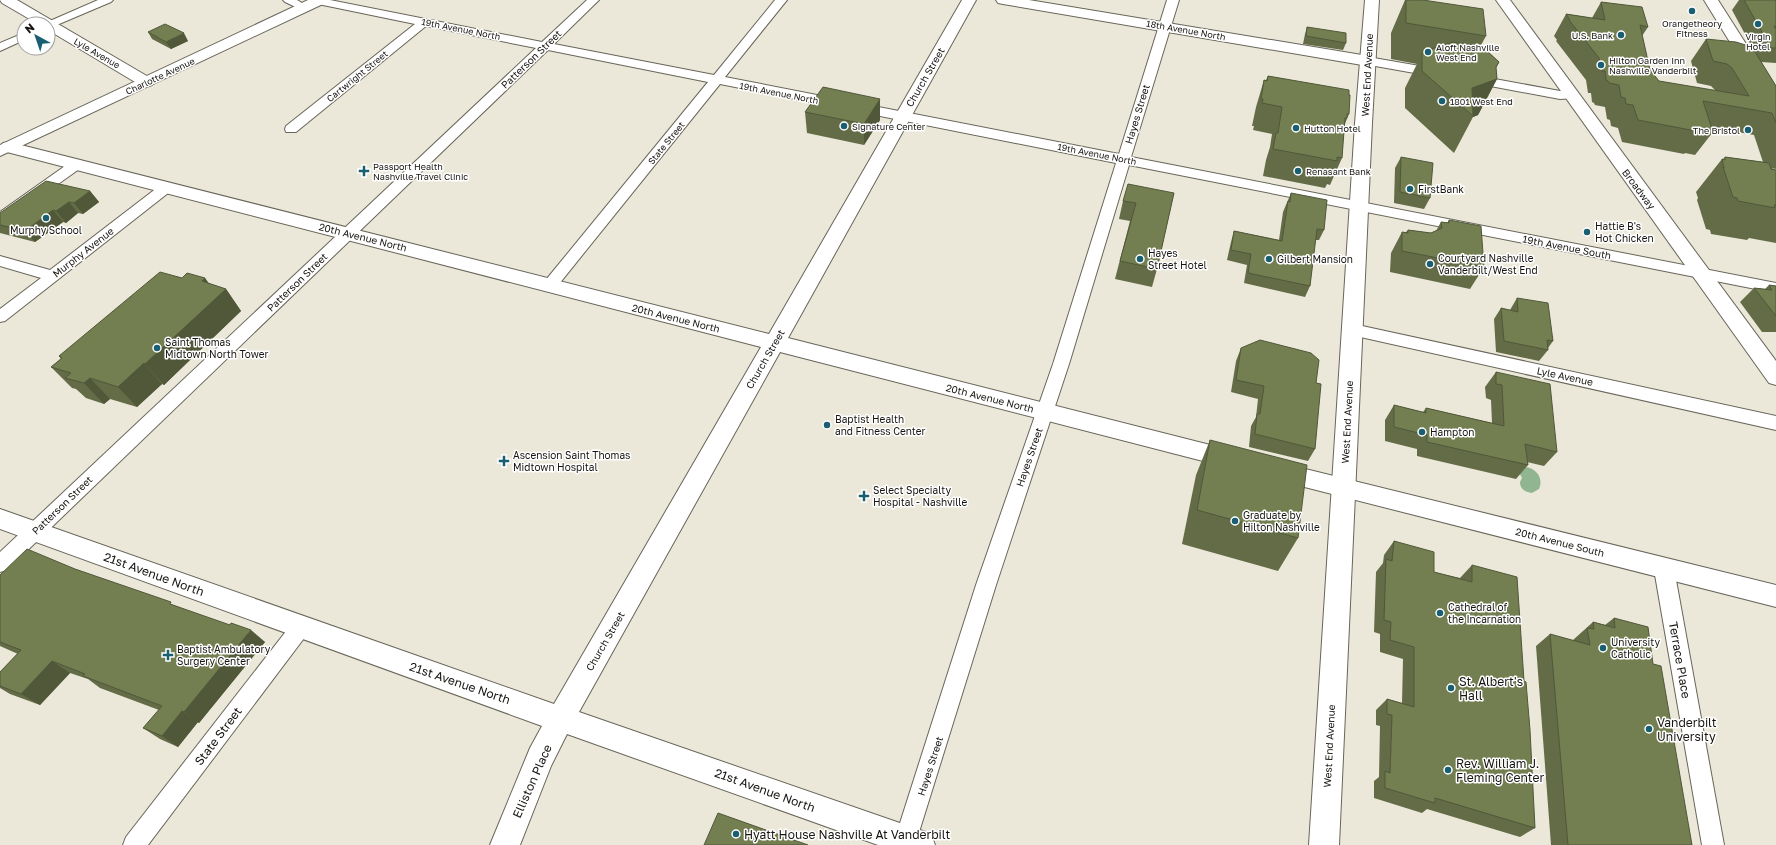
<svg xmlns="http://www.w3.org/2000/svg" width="1776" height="845" font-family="'Golos Text',sans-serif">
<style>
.water{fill:#91b590}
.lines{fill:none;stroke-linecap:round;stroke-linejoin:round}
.street-casing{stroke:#686559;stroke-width:2}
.secondary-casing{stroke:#686559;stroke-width:2}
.primary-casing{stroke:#686559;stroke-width:2}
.street{fill:#fff;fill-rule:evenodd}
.secondary{fill:#fff;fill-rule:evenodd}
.primary{fill:#fff;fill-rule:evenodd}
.wall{fill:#636c46}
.shaded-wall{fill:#505839}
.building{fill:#737e51;stroke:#505839}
.poi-dot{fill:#1a5f71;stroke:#fff;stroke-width:1.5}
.labels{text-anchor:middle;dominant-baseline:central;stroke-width:3;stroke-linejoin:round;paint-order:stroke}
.far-poi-label{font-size:9px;fill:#171511;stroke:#fff;text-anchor:start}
.far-street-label{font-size:9px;fill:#171511;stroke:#fff}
.street-label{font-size:10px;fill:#171511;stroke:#fff}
.poi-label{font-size:10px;fill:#171511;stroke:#fff;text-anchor:start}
.near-street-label{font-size:12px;fill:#171511;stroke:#fff}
.near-poi-label{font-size:12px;fill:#171511;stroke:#fff;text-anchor:start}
</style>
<rect width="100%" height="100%" fill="#ebe8da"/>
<path class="water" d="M1525,467C1536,468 1544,478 1539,489L1532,493C1525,492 1520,489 1520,482L1522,478L1519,472Z"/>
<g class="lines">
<defs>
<g id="street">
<polygon points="98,0 113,0 111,2 52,27 48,28 48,24 43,24"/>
<polygon points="283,0 297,0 310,8 304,11 285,2"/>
<polygon points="313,0 330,0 542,42 587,0 599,0 554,44 714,75 775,0 787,0 725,77 1119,154 1167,0 1179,0 1131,157 1776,283 1776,293 1129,165 1069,364 996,585 915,845 893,845 976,585 1053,364 1116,163 720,84 555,289 550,290 545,289 542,285 545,281 708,82 548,50 7,570 0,572 0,552 536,48 426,26 296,132 286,132 285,129 286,126 415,24 318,4 314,3"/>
<polygon points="24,33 24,40 0,51 0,43"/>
<polygon points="1368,57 1437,69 1441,70 1443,73 1441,76 1437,77 1364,64 1362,61 1364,58"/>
<polygon points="1473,75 1560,91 1575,92 1577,95 1575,98 1560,99 1469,82 1467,79 1469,76"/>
<polygon points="77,160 82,161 84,164 82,167 5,222 0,224 0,212 72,161"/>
<polygon points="167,183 172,184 174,187 172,190 5,321 0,322 0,309 41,278 0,266 0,256 50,270 162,184"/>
<polygon points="1353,324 1776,416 1776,430 1347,334 1345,330 1347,326"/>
<polygon points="1664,561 1671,563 1674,569 1724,845 1702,845 1654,569 1657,563"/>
<polygon points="301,618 308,621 311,627 308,633 148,845 123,845 126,837 294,621"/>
</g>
<g id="secondary">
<polygon points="0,0 17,0 152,79 154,82 152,85 146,87 140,85 48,30 48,24 38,24 2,3"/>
<polygon points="962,0 976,0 788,338 1234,451 1242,454 1245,460 1242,466 1234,469 780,352 579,712 920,830 931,834 935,845 878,845 567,734 551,766 520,845 490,845 530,748 542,726 0,529 0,509 554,704 761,347 3,151 1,147 3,143 9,142 769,334"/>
<polygon points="996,0 1029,0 1368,56 1373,58 1376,61 1373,64 1368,66 1003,4 998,3"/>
<polygon points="1704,0 1718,0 1776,91 1776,109 1770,107 1768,104"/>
<polygon points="1277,462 1776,585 1776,607 1277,480 1269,478 1266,471 1269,464"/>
</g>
<g id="primary">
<polygon points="308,0 327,0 325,3 0,156 0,145"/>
<polygon points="1365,0 1379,0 1372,123 1339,845 1309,845 1355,123"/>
<polygon points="1496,0 1510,0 1776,361 1776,385 1769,383"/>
</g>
</defs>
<use href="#street" class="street-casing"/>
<use href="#secondary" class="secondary-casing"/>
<use href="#primary" class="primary-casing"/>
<use href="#street" class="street"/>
<use href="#secondary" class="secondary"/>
<use href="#primary" class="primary"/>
</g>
<g class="wall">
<polygon points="1405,0 1423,0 1486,36 1480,47 1487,51 1499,62 1496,68 1497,79 1478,115 1473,117 1454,153 1405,108 1405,88 1417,64 1391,59 1391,33"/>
<polygon points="1739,0 1776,0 1776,63 1761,62 1776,86 1776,169 1771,168 1776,170 1776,243 1749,238 1747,240 1711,234 1710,230 1706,229 1697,200 1698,198 1696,192 1722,159 1722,160 1725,157 1763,162 1754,135 1711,127 1713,132 1695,155 1685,153 1684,154 1622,142 1618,128 1611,126 1610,120 1607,119 1605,107 1595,105 1594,103 1592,102 1591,93 1588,93 1586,80 1556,41 1557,40 1554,36 1566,14 1592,18 1601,2 1648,27 1642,36 1650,70 1659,81 1716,91 1711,86 1697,83 1691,61 1706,39 1753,49 1732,10"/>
<polygon points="1307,27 1346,43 1343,50 1303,44 1305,34"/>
<polygon points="148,32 188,41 171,49 152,39"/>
<polygon points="1268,76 1349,95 1349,114 1344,126 1342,158 1330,185 1327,184 1325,188 1263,176 1266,160 1270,147 1272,134 1253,130 1254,126 1252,126 1256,107 1264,80 1266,80"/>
<polygon points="880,99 880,120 864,145 807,133 805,112"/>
<polygon points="1401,157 1430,198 1424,209 1394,203 1395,168"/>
<polygon points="90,191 99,202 83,214 78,213 66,223 63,222 35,242 0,233 0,213"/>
<polygon points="1174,193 1157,269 1152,287 1115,279 1130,221 1119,219 1123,201"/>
<polygon points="1291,193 1324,230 1319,240 1315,240 1310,286 1305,297 1244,283 1247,265 1227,260 1231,242 1234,231 1279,240 1283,212"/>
<polygon points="1449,220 1484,267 1470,289 1390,272 1391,253 1402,232 1406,232 1408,230 1431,233 1436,231 1441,222 1447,223"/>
<polygon points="182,278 205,278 209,284 226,289 241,311 164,385 162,384 137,407 110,399 104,404 86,398 76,389 72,388 51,367 61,359 59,356"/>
<polygon points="1769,285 1776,286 1776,332 1762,332 1740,302 1754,288 1765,289"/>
<polygon points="1517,298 1553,341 1548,348 1548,350 1539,361 1496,352 1494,319 1501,308 1510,310"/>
<polygon points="1241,348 1316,383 1315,449 1308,461 1249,447 1251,426 1256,417 1258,399 1231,392 1236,361"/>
<polygon points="1496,372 1557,452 1544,466 1527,462 1528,465 1516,479 1417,456 1417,449 1385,441 1385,420 1394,405 1423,412 1426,408 1492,423 1491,400 1486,398 1485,387"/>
<polygon points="1210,440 1298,538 1278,571 1182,544 1196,475"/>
<polygon points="1394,541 1434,572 1460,578 1472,565 1524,681 1535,828 1520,837 1427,809 1422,813 1374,798 1374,781 1379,777 1380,726 1376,725 1376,710 1387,699 1402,703 1403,659 1380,652 1380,634 1374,632 1376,572 1383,563 1384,555"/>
<polygon points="75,569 176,606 265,642 199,723 198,722 178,747 160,739 143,728 159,710 100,688 88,679 70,673 40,705 10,694 0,688 0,672 18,654 0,646 0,575"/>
<polygon points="1614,618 1653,664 1692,845 1551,845 1536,646 1550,634 1573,641 1573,640 1593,622 1605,625"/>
</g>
<g class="shaded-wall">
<polygon points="184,33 188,41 171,49 166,42"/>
<polygon points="1499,62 1488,82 1497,79 1478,115 1473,117 1473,116 1472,88"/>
<polygon points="880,99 880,120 864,145 864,124"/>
<polygon points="90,191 99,202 83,214 74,203"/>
<polygon points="69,202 78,213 66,223 56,211"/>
<polygon points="53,210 63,222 35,242 25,231"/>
<polygon points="205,278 218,296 226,289 241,311 164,385 145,364 202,281"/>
<polygon points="144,363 162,384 137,407 118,387"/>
<polygon points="90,378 110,399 104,404 84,383"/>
<polygon points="251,630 265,642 199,723 184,712"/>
<polygon points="52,661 70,673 40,705 21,694"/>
<polygon points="182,711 198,722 178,747 162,736"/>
</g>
<g class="building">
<polygon points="1406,0 1423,0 1483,9 1486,36 1406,23"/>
<polygon points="1744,0 1776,0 1776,27 1774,26 1776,29 1776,48 1771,48"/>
<polygon points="1601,2 1642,7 1648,27 1640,25 1650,70 1659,81 1749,96 1732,68 1727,64 1713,61 1706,39 1736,42 1752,47 1776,86 1776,123 1772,113 1703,101 1713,132 1701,130 1701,132 1638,120 1633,105 1626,104 1625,98 1621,97 1619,85 1609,83 1608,81 1606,80 1605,71 1602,71 1599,58 1569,20 1570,20 1566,14 1605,20"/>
<polygon points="165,24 184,33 166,42 148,32"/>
<polygon points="1307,27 1346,33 1346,43 1306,36"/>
<polygon points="1453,42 1487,48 1487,51 1499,62 1496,67 1497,79 1472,88 1473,116 1422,71 1422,52"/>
<polygon points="1268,76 1349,90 1349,95 1350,95 1349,114 1347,114 1347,118 1345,118 1342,158 1337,157 1337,161 1273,149 1276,133 1278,133 1282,107 1262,103 1263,99 1261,99 1264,80 1267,81"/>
<polygon points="823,87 880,99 864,124 805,112"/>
<polygon points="1401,157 1433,163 1430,198 1400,192"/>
<polygon points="1725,157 1769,163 1771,169 1776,170 1776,205 1774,205 1775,208 1738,201 1737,198 1733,197 1723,167 1724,168 1722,159 1725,160"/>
<polygon points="46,181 90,191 74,203 69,202 56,211 53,210 25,231 0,225 0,213"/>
<polygon points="1128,184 1174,193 1157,269 1120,261 1136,203 1123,201"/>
<polygon points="1291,193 1327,200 1324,230 1317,229 1310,286 1248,273 1251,254 1231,250 1234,231 1282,241 1288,201 1290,202"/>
<polygon points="1449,220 1481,226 1484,267 1402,251 1402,232 1408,233 1408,230 1431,233 1442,228 1441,222 1449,223"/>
<polygon points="160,272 182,278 187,273 205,278 202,281 226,289 145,364 144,363 118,387 90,378 84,383 65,378 71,373 51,367 62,358 59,356"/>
<polygon points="1769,285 1776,286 1776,316 1754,288 1772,290"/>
<polygon points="1517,298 1548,303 1553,341 1547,340 1548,350 1504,341 1501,308 1518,312"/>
<polygon points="1260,340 1311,353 1319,360 1316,383 1321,384 1315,449 1255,434 1257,414 1260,414 1264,386 1236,380 1241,348"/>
<polygon points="1496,372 1550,384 1557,452 1525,444 1528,465 1427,442 1427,435 1394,427 1394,405 1426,413 1426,408 1504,426 1502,385 1496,384"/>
<polygon points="1210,440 1307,465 1298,538 1197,510"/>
<polygon points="1394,541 1434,552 1434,572 1472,582 1472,565 1517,577 1524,681 1526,682 1530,730 1535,828 1435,798 1435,803 1385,788 1385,771 1390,773 1392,715 1387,714 1387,699 1414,707 1414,647 1390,640 1391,622 1384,620 1386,559 1392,561"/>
<polygon points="27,549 75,569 171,602 170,604 230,625 231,623 251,630 184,712 182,711 162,736 143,728 162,706 83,676 85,674 52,661 21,694 0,686 0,672 21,650 0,642 0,575"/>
<polygon points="1614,618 1648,627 1653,664 1661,666 1692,845 1568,845 1550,634 1590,645 1587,628 1594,629 1593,622 1615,628"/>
<polygon points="718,813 808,845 704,845"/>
</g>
<g class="poi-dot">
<circle cx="1692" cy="11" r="4"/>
<circle cx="1758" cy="24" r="4"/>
<circle cx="1621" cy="35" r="4"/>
<circle cx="1428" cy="52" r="4"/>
<circle cx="1601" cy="65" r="4"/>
<circle cx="1442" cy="101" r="4"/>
<circle cx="844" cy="126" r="4"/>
<circle cx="1296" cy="128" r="4"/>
<circle cx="1748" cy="130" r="4"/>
<path d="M362 165h4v4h4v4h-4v4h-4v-4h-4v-4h4z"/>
<circle cx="1298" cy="171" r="4"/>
<circle cx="1410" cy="189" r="4"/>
<circle cx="46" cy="218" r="4"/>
<circle cx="1587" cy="232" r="4"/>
<circle cx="1140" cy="259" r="4"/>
<circle cx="1269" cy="259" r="4"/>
<circle cx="1430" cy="264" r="4"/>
<circle cx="157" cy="348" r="4"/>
<circle cx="827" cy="425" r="4"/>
<circle cx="1422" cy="432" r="4"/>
<path d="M502 455h4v4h4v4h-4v4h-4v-4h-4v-4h4z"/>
<path d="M862 490h4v4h4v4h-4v4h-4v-4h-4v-4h4z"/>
<circle cx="1235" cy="521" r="4"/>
<circle cx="1440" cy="613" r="4"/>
<circle cx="1603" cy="648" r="4"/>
<path d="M166 649h4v4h4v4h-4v4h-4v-4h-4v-4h4z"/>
<circle cx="1451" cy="688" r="4"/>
<circle cx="1649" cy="729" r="4"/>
<circle cx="1448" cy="770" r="4"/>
<circle cx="736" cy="834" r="4"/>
</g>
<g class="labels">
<g class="far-poi-label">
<text x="1692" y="23" text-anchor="middle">Orangetheory<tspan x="1692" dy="10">Fitness</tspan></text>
<text x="1613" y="35" text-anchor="end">U.S. Bank</text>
<text x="1758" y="36" text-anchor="middle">Virgin<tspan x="1758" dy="10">Hotel</tspan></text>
<text x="1436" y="47">Aloft Nashville<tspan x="1436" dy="10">West End</tspan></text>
<text x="1609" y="60">Hilton Garden Inn<tspan x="1609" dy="10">Nashville Vanderbilt</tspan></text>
<text x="1450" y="101">1801 West End</text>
<text x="852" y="126">Signature Center</text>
<text x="1304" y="128">Hutton Hotel</text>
<text x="1740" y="130" text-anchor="end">The Bristol</text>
<text x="373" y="166">Passport Health<tspan x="373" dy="10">Nashville Travel Clinic</tspan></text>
<text x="1306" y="171">Renasant Bank</text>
</g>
<g class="far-street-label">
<text transform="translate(461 29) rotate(11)">19th Avenue North</text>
<text transform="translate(1186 30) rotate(10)">18th Avenue North</text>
<text transform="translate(97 53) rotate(30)">Lyle Avenue</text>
<text transform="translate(160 76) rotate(-25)">Charlotte Avenue</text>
<text transform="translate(357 76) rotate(-39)">Cartwright Street</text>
<text transform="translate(779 93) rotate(11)">19th Avenue North</text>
<text transform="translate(666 143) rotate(-51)">State Street</text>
<text transform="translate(1097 154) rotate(11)">19th Avenue North</text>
</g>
<g class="street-label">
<text transform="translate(531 59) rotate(-44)">Patterson Street</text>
<text transform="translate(1367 75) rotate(-87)">West End Avenue</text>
<text transform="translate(925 77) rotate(-60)">Church Street</text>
<text transform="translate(1137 114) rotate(-73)">Hayes Street</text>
<text transform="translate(1639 189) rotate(53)">Broadway</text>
<text transform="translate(363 237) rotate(14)">20th Avenue North</text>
<text transform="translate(1567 247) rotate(11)">19th Avenue South</text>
<text transform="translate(83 252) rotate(-38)">Murphy Avenue</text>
<text transform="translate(297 282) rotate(-44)">Patterson Street</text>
<text transform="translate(676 318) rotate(14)">20th Avenue North</text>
<text transform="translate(765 359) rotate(-60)">Church Street</text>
<text transform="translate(1565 376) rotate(12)">Lyle Avenue</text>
<text transform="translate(990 398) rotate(14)">20th Avenue North</text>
<text transform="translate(1347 422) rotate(-87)">West End Avenue</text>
<text transform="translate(1029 457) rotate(-71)">Hayes Street</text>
<text transform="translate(62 505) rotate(-44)">Patterson Street</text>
<text transform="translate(1560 542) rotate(14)">20th Avenue South</text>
<text transform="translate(605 641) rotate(-60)">Church Street</text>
<text transform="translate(1329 746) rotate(-87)">West End Avenue</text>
<text transform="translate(930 766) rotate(-72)">Hayes Street</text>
</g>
<g class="poi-label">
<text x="1418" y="189">FirstBank</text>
<text x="1595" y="226">Hattie B's<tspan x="1595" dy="12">Hot Chicken</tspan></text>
<text x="46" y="230" text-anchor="middle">Murphy School</text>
<text x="1148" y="253">Hayes<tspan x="1148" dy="12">Street Hotel</tspan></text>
<text x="1438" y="258">Courtyard Nashville<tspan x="1438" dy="12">Vanderbilt/West End</tspan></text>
<text x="1277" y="259">Gilbert Mansion</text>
<text x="165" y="342">Saint Thomas<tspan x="165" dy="12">Midtown North Tower</tspan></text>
<text x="835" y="419">Baptist Health<tspan x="835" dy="12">and Fitness Center</tspan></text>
<text x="1430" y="432">Hampton</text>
<text x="513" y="455">Ascension Saint Thomas<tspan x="513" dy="12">Midtown Hospital</tspan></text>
<text x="873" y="490">Select Specialty<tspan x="873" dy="12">Hospital - Nashville</tspan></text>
<text x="1243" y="515">Graduate by<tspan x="1243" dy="12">Hilton Nashville</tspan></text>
<text x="1448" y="607">Cathedral of<tspan x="1448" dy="12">the Incarnation</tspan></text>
<text x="1611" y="642">University<tspan x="1611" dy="12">Catholic</tspan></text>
<text x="177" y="649">Baptist Ambulatory<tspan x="177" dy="12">Surgery Center</tspan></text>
</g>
<g class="near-street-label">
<text transform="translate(154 574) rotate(20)">21st Avenue North</text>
<text transform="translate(1680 660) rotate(80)">Terrace Place</text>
<text transform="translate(460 683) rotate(19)">21st Avenue North</text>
<text transform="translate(218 736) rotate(-53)">State Street</text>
<text transform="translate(532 781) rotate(-66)">Elliston Place</text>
<text transform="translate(765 790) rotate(20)">21st Avenue North</text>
</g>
<g class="near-poi-label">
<text x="1459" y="681">St. Albert's<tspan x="1459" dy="14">Hall</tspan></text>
<text x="1657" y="722">Vanderbilt<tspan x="1657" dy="14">University</tspan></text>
<text x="1456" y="763">Rev. William J.<tspan x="1456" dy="14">Fleming Center</tspan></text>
<text x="744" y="834">Hyatt House Nashville At Vanderbilt</text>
</g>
</g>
<g transform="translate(36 36) rotate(320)"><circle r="19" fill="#ffffff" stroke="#a2a1a0"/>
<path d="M0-3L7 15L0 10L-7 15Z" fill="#1a5f71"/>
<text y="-6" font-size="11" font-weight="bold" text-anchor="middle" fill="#171511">N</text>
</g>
</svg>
